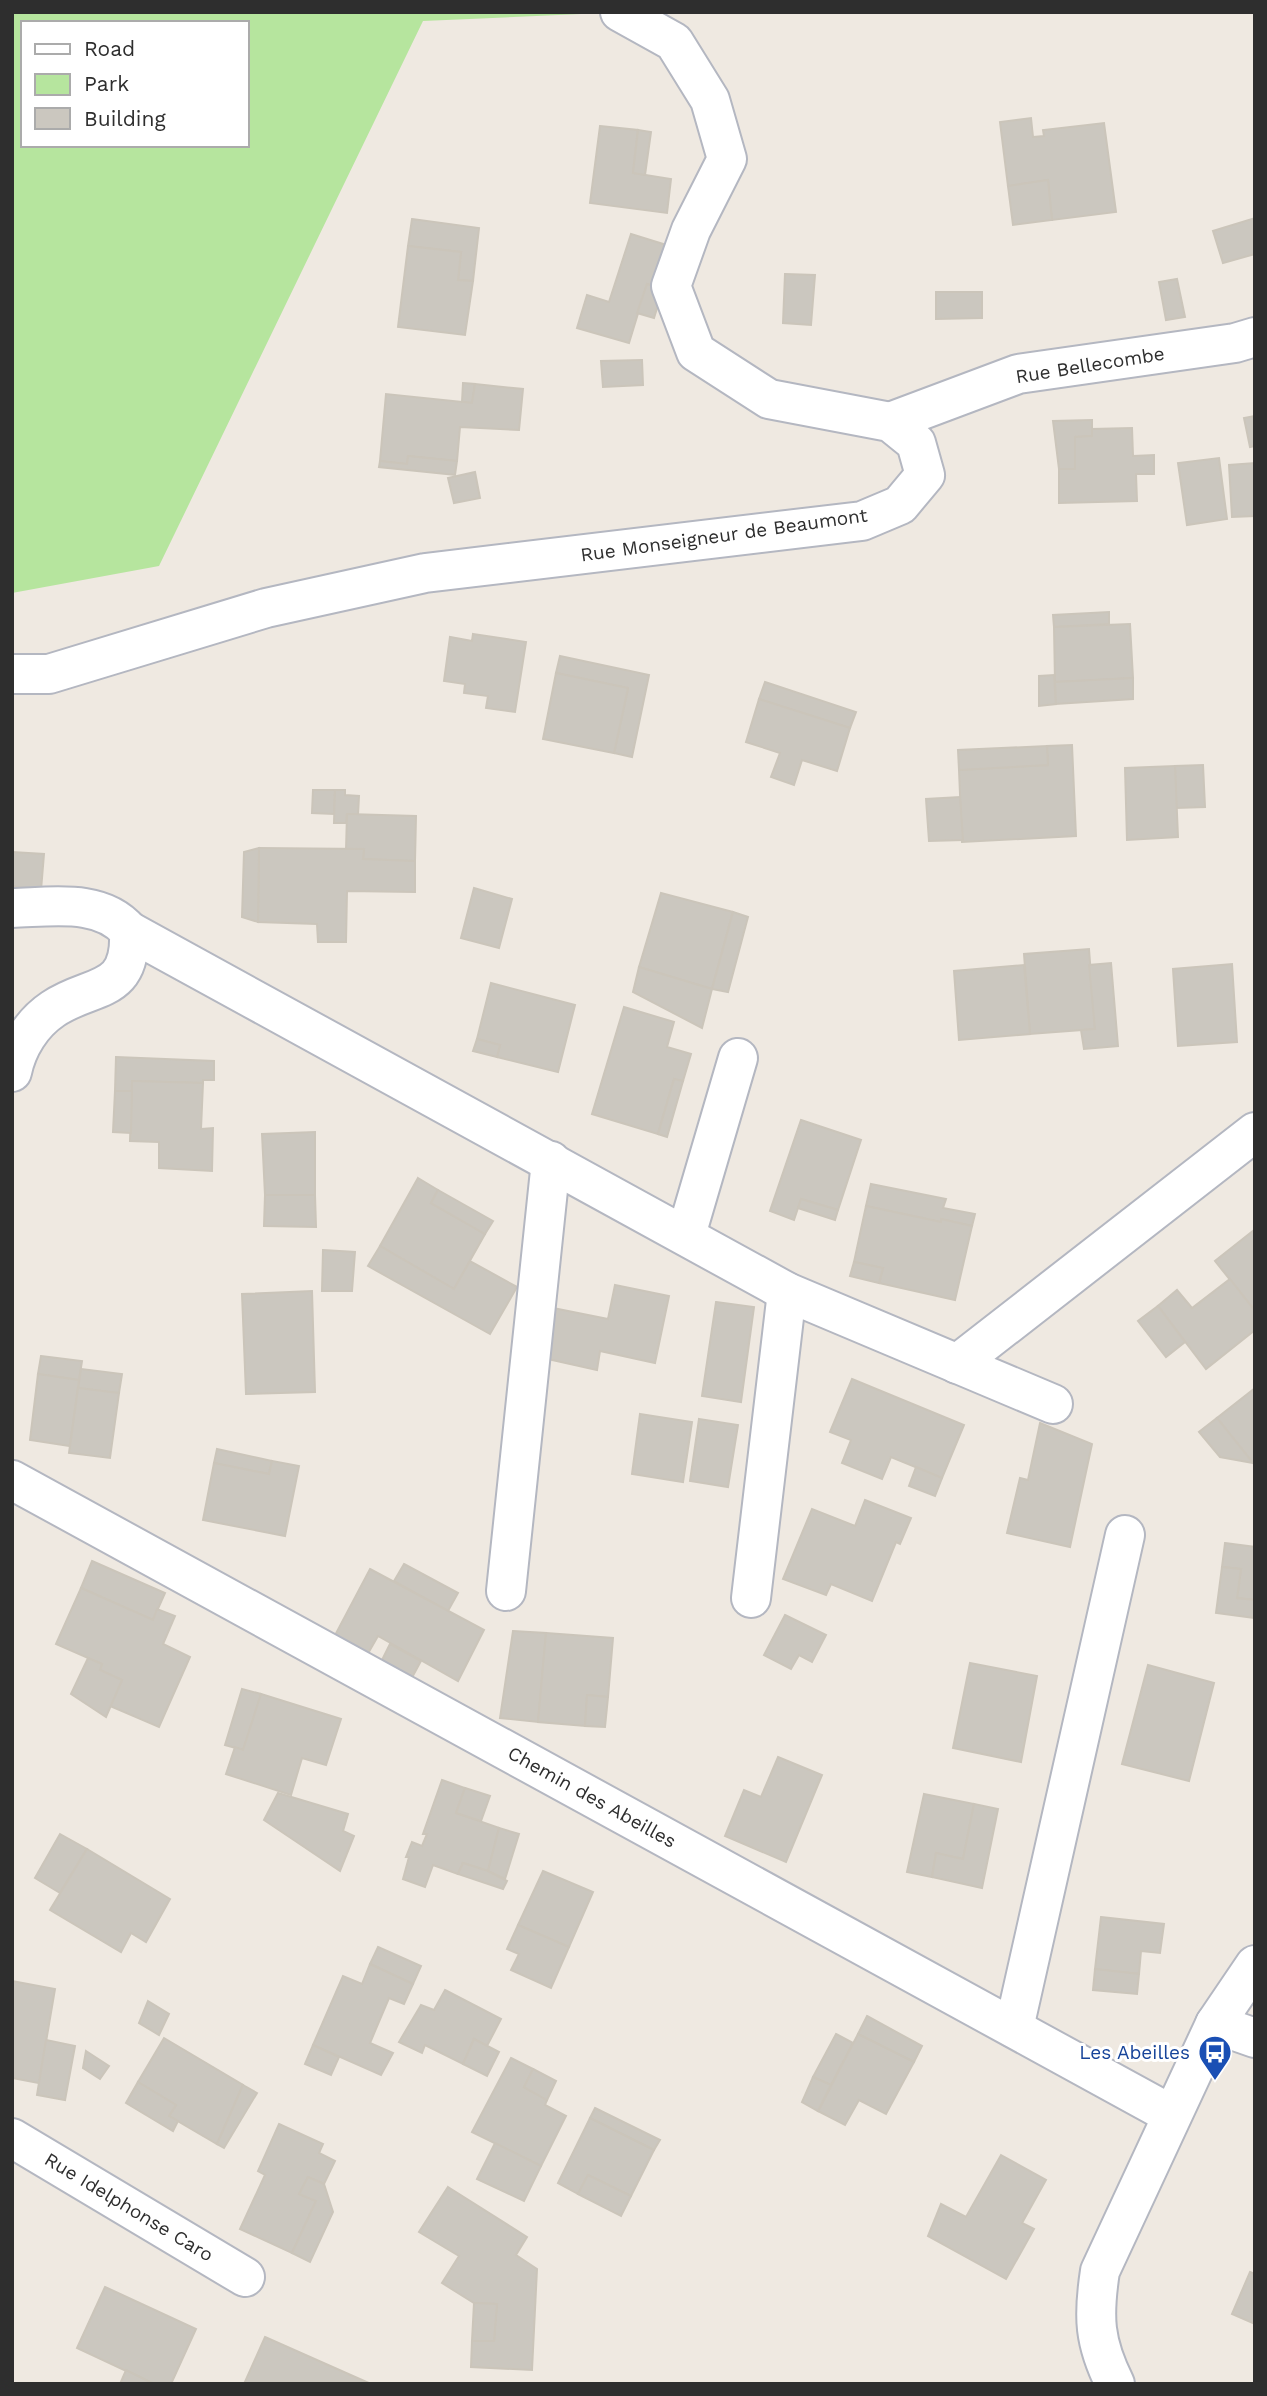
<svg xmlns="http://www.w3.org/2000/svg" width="1267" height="2396" font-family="'Work Sans',sans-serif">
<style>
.green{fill:#b6e59e;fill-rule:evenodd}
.building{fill:#cbc7bf;stroke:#cbc5ba;stroke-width:2}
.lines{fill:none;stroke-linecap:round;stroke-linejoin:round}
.minor-casing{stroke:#b4b7c1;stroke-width:42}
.minor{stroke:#fff;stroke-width:38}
.labels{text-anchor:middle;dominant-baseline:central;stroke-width:6;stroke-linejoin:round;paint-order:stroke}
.street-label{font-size:19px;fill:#2e2e2e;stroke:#fff}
.transit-label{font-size:19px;fill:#164399;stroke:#fff;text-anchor:end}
</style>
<rect width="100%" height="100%" fill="#efe9e1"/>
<path class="green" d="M12,12H626L423,21L159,566L12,593ZM23,23H247V145H23Z"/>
<g class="building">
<polygon points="1031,118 1033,137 1044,136 1043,130 1104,123 1116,212 1052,220 1048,180 1008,186 1000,122"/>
<polygon points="600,126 638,130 633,173 671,179 667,213 590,203"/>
<polygon points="638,130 651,132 645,175 633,173"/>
<polygon points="1048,180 1052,220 1013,225 1008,186"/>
<polygon points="1255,218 1255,254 1223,263 1213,231"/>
<polygon points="412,219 479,228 473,281 458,280 461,252 408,246"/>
<polygon points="631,234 676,248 663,289 647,284 629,343 577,328 587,295 609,302"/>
<polygon points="408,246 461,252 458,280 473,281 465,335 398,327"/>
<polygon points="785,274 815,275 811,325 783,323"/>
<polygon points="1177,279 1185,317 1166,320 1159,282"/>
<polygon points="647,284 663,289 654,318 637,313"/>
<polygon points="936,292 982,292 982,318 936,319"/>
<polygon points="642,360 643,385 603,387 601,361"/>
<polygon points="463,383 475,384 472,403 462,402"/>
<polygon points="475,384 523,389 519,430 460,427 457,461 408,456 407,464 380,461 386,394 472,403"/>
<polygon points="1255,416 1255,446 1250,447 1244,418"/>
<polygon points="1092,420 1092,436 1075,437 1075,469 1059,469 1053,421"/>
<polygon points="1132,428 1133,456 1154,455 1154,474 1136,474 1137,501 1059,503 1059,469 1075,469 1075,437 1092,436 1092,429"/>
<polygon points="408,456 457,461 455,475 379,467 380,461 407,464"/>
<polygon points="1219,458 1227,519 1187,525 1178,463"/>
<polygon points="1255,463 1255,516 1232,517 1229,465"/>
<polygon points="475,472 480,498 454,503 448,478"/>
<polygon points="1109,612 1109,624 1054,627 1053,615"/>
<polygon points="1130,624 1133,678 1055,682 1054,627"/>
<polygon points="473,634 526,642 515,712 486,708 488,696 464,693 465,684 444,681 450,637 472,641"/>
<polygon points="560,656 649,675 632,757 614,753 628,688 556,673"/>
<polygon points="556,673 628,688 614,753 543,739"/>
<polygon points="1054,675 1056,704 1039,706 1039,676"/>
<polygon points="1133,678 1133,699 1056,704 1055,682"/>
<polygon points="765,682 856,712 850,728 759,699"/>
<polygon points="759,699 850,728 837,771 802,760 794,785 771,777 780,753 746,742"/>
<polygon points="1072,745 1076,836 962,842 959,770 1048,765 1047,746"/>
<polygon points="1047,746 1048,765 959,770 958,750"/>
<polygon points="1203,765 1205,807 1176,808 1175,766"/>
<polygon points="1175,766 1178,837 1127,840 1125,768"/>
<polygon points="313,790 335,790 334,814 312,813"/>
<polygon points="335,790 345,790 345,795 359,796 358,815 347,814 346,823 334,823"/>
<polygon points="960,797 963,840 929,841 926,799"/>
<polygon points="347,814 416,816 415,861 363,859 364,849 346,850"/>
<polygon points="259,848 364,849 363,859 415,861 415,892 347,891 346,942 318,942 317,924 258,922"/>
<polygon points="259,848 258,922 242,917 244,852"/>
<polygon points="12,852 44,854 41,890 12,886"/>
<polygon points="474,888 512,899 499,948 461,938"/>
<polygon points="661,893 733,912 712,989 639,967"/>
<polygon points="733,912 748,917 728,992 712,989"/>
<polygon points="1089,949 1095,1029 1030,1034 1024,954"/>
<polygon points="1111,963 1118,1046 1084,1049 1081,1030 1095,1029 1089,965"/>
<polygon points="1232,964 1237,1042 1178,1046 1173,969"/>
<polygon points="1024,965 1030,1034 959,1040 954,971"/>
<polygon points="639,967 712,989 702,1028 633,992"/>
<polygon points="491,983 575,1005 558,1072 497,1057 500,1045 477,1039"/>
<polygon points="624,1007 674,1022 667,1047 691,1054 683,1081 674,1079 658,1134 592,1114"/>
<polygon points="477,1039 500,1045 497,1057 473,1051"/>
<polygon points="116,1057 214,1061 214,1080 203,1080 203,1083 132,1081 132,1091 115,1091"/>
<polygon points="674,1079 683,1081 667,1137 658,1134"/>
<polygon points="132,1081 203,1083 201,1129 213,1128 212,1171 159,1168 159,1142 130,1141"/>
<polygon points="115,1091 132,1091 131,1133 113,1132"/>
<polygon points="801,1120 861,1140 838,1210 801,1199 794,1220 770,1211"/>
<polygon points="315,1132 315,1195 265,1195 262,1134"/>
<polygon points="418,1178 438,1190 431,1203 485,1234 454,1289 380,1246"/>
<polygon points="871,1184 946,1199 943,1208 975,1214 972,1226 941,1219 941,1222 866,1206"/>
<polygon points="438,1190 493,1221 485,1234 431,1203"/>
<polygon points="265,1195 315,1195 316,1227 264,1226"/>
<polygon points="801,1199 838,1210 835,1220 798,1208"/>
<polygon points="866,1206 941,1222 941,1219 972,1226 955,1300 879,1283 883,1268 854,1262"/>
<polygon points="1254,1230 1255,1231 1255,1311 1215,1261"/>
<polygon points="380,1246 454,1289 470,1261 517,1287 490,1334 368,1266"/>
<polygon points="323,1250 355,1252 352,1291 322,1291"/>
<polygon points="854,1262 883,1268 879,1283 850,1276"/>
<polygon points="1230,1279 1255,1311 1255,1330 1206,1369 1158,1306 1177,1290 1192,1308"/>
<polygon points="615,1285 669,1296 655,1363 600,1351 597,1370 543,1358 548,1307 608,1319"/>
<polygon points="312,1291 315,1392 246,1394 242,1294"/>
<polygon points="716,1302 754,1307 741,1402 702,1396"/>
<polygon points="1158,1306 1185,1342 1166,1357 1138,1321"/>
<polygon points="41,1356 82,1361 79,1380 38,1374"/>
<polygon points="81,1369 122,1374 119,1393 78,1388"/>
<polygon points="38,1374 79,1380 70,1446 30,1440"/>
<polygon points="852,1379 964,1425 942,1478 891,1457 882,1479 842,1463 851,1440 830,1432"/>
<polygon points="78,1388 119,1393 110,1458 69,1453"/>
<polygon points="1255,1388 1255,1462 1253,1463 1217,1418"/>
<polygon points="640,1414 692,1422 683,1482 632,1474"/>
<polygon points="1217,1418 1253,1463 1220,1457 1199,1432"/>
<polygon points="699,1419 738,1425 728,1487 690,1481"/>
<polygon points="1040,1423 1092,1444 1070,1547 1007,1533 1020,1478 1028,1480"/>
<polygon points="217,1449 272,1461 269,1474 214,1463"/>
<polygon points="272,1461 299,1466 285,1536 203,1520 214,1463 269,1474"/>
<polygon points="916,1467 942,1478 935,1496 909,1486"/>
<polygon points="865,1500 911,1518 900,1544 896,1542 872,1601 831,1584 826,1595 783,1579 812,1509 855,1526"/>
<polygon points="1225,1543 1255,1547 1255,1600 1237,1598 1241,1569 1222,1567"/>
<polygon points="92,1561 165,1593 153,1620 81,1588"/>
<polygon points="404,1564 458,1593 448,1611 394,1581"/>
<polygon points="1222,1567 1241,1569 1237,1598 1255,1600 1255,1618 1216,1613"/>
<polygon points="370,1569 484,1630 458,1681 378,1636 366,1657 333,1639"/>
<polygon points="81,1588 153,1620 157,1609 175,1616 163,1644 190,1657 159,1727 110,1706 122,1680 100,1670 102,1664 56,1644"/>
<polygon points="785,1615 826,1635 812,1662 799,1655 791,1669 764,1655"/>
<polygon points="513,1631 546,1633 538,1722 500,1718"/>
<polygon points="546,1633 613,1638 608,1697 587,1695 585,1726 538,1722"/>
<polygon points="390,1644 421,1661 408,1685 378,1668"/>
<polygon points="88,1658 102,1664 100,1670 122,1680 106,1717 71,1694"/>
<polygon points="970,1663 1037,1676 1021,1762 953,1748"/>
<polygon points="1148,1665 1214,1683 1189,1781 1122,1764"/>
<polygon points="242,1689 261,1694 243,1750 225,1745"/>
<polygon points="261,1694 341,1719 326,1765 302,1758 291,1795 226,1774 235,1747 243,1750"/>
<polygon points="587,1695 608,1697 605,1727 585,1726"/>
<polygon points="778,1757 822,1775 786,1862 725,1836 744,1790 761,1797"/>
<polygon points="442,1780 465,1788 456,1813 499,1828 488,1871 463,1863 458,1874 433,1865 425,1887 403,1879 409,1857 406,1857 412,1842 422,1846 427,1834 423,1834"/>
<polygon points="465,1788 490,1796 481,1821 456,1813"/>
<polygon points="278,1793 348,1814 343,1831 354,1836 340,1871 264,1820"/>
<polygon points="924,1794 974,1804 963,1859 936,1853 932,1877 907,1872"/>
<polygon points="974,1804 998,1809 982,1888 932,1877 936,1853 963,1859"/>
<polygon points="499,1828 519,1834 505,1879 488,1871"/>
<polygon points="60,1834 87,1849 60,1893 35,1878"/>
<polygon points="87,1849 170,1899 146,1942 131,1933 121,1952 50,1910"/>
<polygon points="463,1863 488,1871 507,1881 503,1889 458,1874"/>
<polygon points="543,1871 593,1892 569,1947 518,1925"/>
<polygon points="1101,1917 1164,1924 1160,1953 1141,1951 1139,1974 1095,1969"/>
<polygon points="518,1925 569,1947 551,1988 511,1970 519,1954 507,1949"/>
<polygon points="378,1947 421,1966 413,1984 370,1964"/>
<polygon points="370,1964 413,1984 404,2004 389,1998 370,2043 393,2053 381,2075 313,2045 343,1976 362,1984"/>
<polygon points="1095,1969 1139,1974 1137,1994 1093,1990"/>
<polygon points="12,1981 55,1989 39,2083 12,2078"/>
<polygon points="445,1990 501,2019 487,2046 474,2039 463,2064 425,2045 422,2053 399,2042 421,2005 434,2010"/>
<polygon points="148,2001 169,2014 159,2035 139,2023"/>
<polygon points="867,2016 922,2046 914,2062 858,2034"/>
<polygon points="836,2034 853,2043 831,2085 813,2077"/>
<polygon points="858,2034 914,2062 886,2114 859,2100 845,2125 818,2111"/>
<polygon points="164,2038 243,2085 217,2144 169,2116 176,2105 138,2082"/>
<polygon points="474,2039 499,2052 487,2076 463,2064"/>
<polygon points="46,2040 75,2046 65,2100 37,2095"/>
<polygon points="313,2045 339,2057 331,2075 305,2064"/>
<polygon points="86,2051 109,2066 100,2079 83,2068"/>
<polygon points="511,2058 533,2069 524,2087 547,2100 545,2105 566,2116 541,2166 472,2132"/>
<polygon points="533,2069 556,2081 547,2100 524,2087"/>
<polygon points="813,2077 831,2085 818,2111 802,2102"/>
<polygon points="138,2082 176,2105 169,2116 178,2121 173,2131 126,2103"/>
<polygon points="243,2085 257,2093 224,2148 217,2144"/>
<polygon points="595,2108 660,2140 654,2150 590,2118"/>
<polygon points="590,2118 654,2150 631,2196 588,2175 578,2194 558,2183"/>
<polygon points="279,2124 323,2144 319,2153 335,2161 324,2184 308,2177 299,2194 316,2201 292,2253 240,2229 265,2175 258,2171"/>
<polygon points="495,2143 541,2166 524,2201 477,2179"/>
<polygon points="1001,2155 1046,2180 1022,2223 1034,2229 1006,2279 928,2236 941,2204 966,2217"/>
<polygon points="588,2175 631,2196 621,2216 578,2194"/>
<polygon points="308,2177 324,2184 333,2212 310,2262 292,2253 316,2201 299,2194"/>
<polygon points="448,2187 527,2237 516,2255 537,2269 532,2370 471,2367 472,2341 494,2341 497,2304 474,2303 442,2283 459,2256 419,2232"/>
<polygon points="1250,2272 1255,2274 1255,2324 1232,2314"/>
<polygon points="105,2287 196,2329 171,2384 154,2384 77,2348"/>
<polygon points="474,2303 497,2304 494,2341 472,2341"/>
<polygon points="265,2337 371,2384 244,2384"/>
<polygon points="126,2370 154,2384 120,2384"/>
</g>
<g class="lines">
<defs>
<g id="minor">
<polyline points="890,422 1018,374 1235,343 1255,337"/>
<polyline points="12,674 49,674 266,608 425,573 862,521 900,505 925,475 916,443 890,422 769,399 696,352 671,286 691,230 727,159 710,100 674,42 620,12"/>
<path d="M12,908C52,907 101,898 129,931C132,996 91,983 53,1009C32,1023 17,1047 12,1072"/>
<polyline points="129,931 787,1292 1053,1404"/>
<polyline points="686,1235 738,1058"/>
<polyline points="957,1364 1255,1132"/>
<polyline points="12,1480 1172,2115"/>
<polyline points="506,1591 551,1161"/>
<polyline points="751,1598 787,1292"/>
<polyline points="1215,2024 1255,2038"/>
<polyline points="1014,2028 1125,1535"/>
<polyline points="12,2138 245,2277"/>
<path d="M1115,2384C1094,2342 1093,2317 1100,2271L1215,2024L1255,1965"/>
</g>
</defs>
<use href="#minor" class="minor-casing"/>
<use href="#minor" class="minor"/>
</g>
<defs>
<symbol id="bus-pin" viewBox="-11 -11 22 30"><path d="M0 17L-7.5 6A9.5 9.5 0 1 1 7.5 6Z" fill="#1a4fb4" stroke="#fff"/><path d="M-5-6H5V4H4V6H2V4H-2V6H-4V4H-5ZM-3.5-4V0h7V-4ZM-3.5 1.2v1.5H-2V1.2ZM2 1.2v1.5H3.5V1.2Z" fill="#fff"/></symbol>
</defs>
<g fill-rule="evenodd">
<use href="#bus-pin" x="1196" y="2033" width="38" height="52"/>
</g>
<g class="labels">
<g class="street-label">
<text transform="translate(1090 365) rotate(-9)">Rue Bellecombe</text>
<text transform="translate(724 535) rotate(-8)">Rue Monseigneur de Beaumont</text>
<text transform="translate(592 1797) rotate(29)">Chemin des Abeilles</text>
<text transform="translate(129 2207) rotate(31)">Rue Idelphonse Caro</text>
</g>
<g class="transit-label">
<text x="1190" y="2052">Les Abeilles</text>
</g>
</g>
<rect width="1267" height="2396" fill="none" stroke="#2e2e2e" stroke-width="28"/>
<rect x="21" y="21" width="228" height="126" fill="#ffffff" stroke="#ababab" stroke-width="2"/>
<rect x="35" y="44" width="35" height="10" fill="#ffffff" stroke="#ababab" stroke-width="2"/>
<text x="84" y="56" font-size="21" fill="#2e2e2e">Road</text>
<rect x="35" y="74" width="35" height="21" fill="#b6e59e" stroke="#ababab" stroke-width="2"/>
<text x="84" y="91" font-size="21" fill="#2e2e2e">Park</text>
<rect x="35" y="108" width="35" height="21" fill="#cbc7bf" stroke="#ababab" stroke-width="2"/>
<text x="84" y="126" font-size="21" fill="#2e2e2e">Building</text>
</svg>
